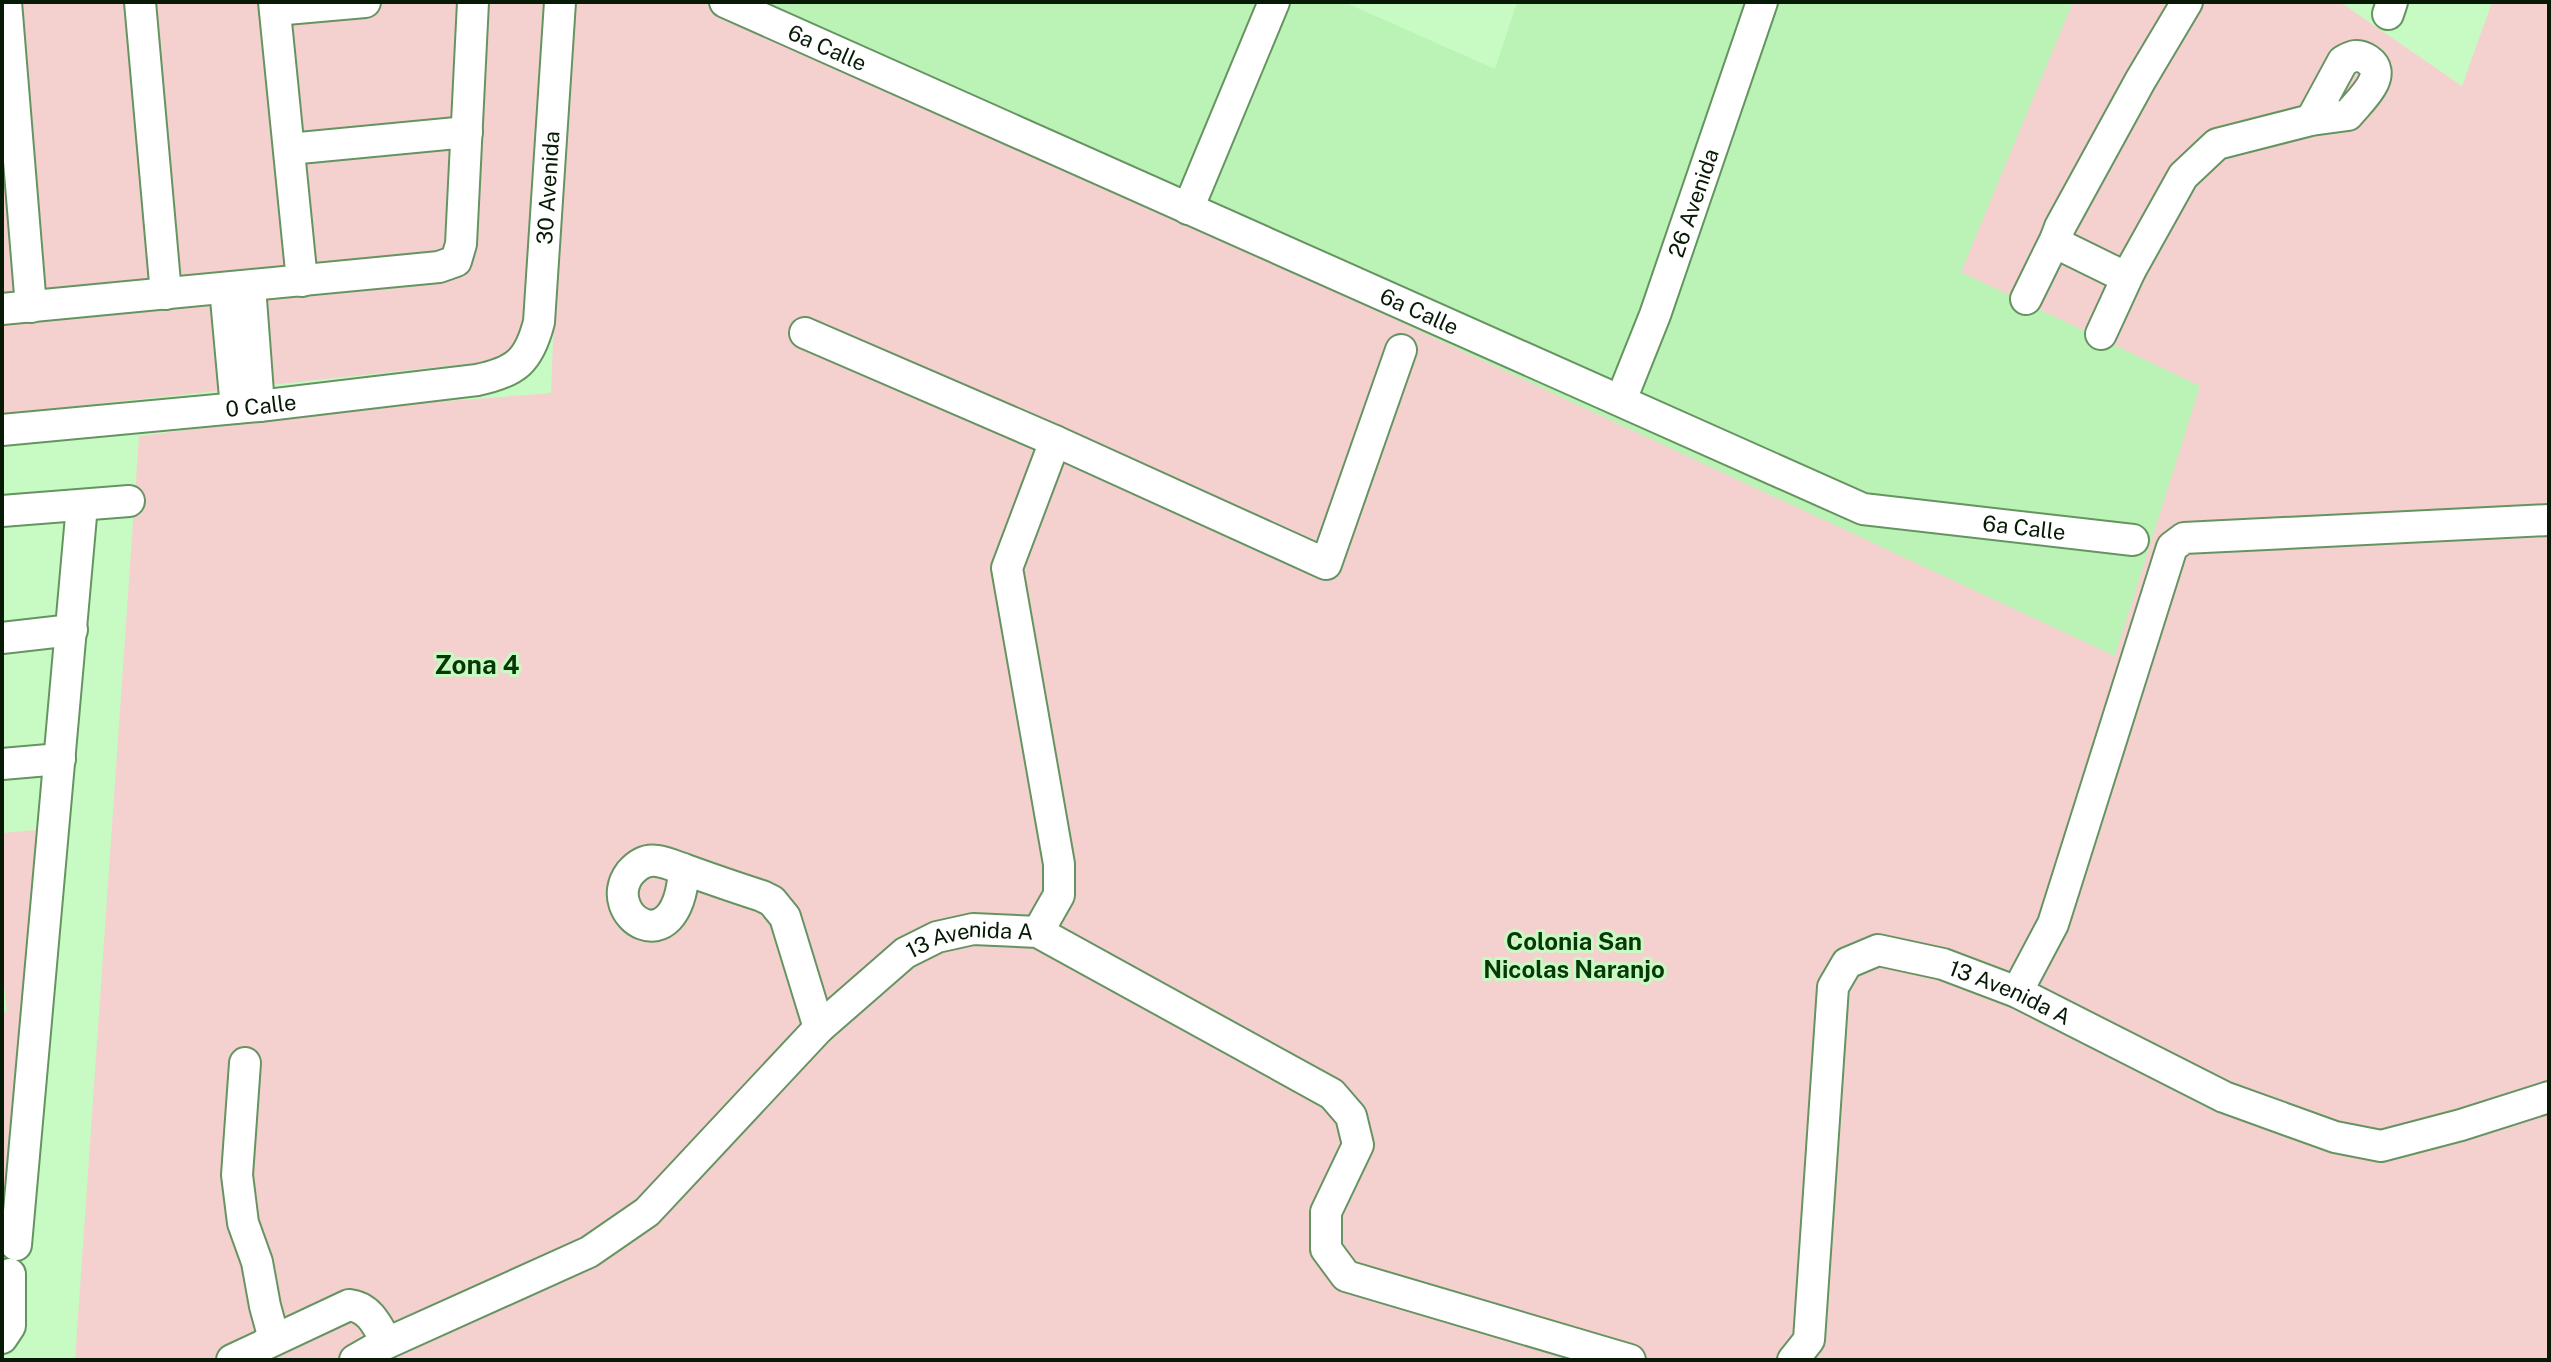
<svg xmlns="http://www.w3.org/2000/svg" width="2551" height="1362" font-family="'Public Sans',sans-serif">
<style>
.built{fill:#baf3b5}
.green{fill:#f4d1cf}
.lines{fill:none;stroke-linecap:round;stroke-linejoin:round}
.minor-casing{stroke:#659461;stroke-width:34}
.minor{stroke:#fff;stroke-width:30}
.labels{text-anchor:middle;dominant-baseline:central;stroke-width:6;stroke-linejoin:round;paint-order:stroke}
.street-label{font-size:22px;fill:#071a06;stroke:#c8fbc3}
.neighbourhood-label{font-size:24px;font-weight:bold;fill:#083806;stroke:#c8fbc3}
.quarter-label{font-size:26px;font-weight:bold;fill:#083806;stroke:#c8fbc3}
</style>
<rect width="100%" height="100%" fill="#c8fbc3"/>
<polygon class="built" points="716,2 1344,2 1495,69 1517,2 2073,2 1962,272 2200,386 2116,657"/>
<g class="green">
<polygon points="2,2 543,2 522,358 2,414"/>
<polygon points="566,2 716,2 2115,656 2200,386 1961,272 2073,2 2340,2 2462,86 2492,2 2549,2 2549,1360 75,1360 139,436 381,406 551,393"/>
<polygon points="36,830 11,1231 2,1227 2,1012 7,1011 2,968 2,833"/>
</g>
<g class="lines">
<defs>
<g id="minor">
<polyline points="6,2 31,307"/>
<polyline points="140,2 166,294"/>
<polyline points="274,2 302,281"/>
<path id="s1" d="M725,2L1863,509L2133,540"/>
<path d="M2187,2L2140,81L2060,227L2056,238L2062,246L2119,274L2130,271L2183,176L2217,144L2311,120L2348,115C2359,101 2390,75 2368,60C2358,53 2352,56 2343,61L2311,120"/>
<polyline points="275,10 365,2"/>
<polyline points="2388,14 2392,2"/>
<polyline points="289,149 467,132"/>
<polyline points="1188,209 1274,2"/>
<polyline points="250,286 259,406"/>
<polyline points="225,288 236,408"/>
<polyline points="2026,299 2056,238"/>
<polyline points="2,309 439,267 456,261 461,244 473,2"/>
<polyline points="805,333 1055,441 1326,564 1401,350"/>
<polyline points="2101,334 2130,271"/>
<path id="s2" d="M1621,400L1655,315L1762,2"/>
<path id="s3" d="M2,430L259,406L477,380C516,372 529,361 539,322L560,2"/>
<polyline points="2,511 129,501"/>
<polyline points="2,638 72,630"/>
<polyline points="2,764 60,759"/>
<path d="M684,870C677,969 599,914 630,873C637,865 646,859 657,861C666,862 677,867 686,870C711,879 737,888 762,896L772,901L785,917L819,1028"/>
<polyline points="1038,932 1059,895 1059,864 1007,568 1055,441"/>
<polyline points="2017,992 2053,924 2172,547 2184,538 2549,520"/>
<polyline points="245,1063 237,1175 243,1223 257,1262 265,1306 274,1339"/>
<polyline points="16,1245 82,505"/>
<polyline points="2,1338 10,1326 10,1274"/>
<path d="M232,1360L349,1305C370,1307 378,1327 387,1343"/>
<path id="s4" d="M355,1360L376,1348L589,1252L647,1212L819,1028L905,953L937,937L973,929L1038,932L1332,1094L1351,1116L1358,1145L1326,1212V1249L1346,1276L1630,1360"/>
<path id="s5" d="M1793,1360L1809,1340L1833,987L1847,963L1878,950L1943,964L2017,992L2224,1097L2335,1137L2381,1146L2461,1125L2549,1097"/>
</g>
</defs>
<use href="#minor" class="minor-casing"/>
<use href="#minor" class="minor"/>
</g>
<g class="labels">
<g class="street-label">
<text stroke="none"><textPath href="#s1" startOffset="112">6a Calle</textPath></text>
<text stroke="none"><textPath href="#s3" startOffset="704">30 Avenida</textPath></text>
<text stroke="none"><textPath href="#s2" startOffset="210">26 Avenida</textPath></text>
<text stroke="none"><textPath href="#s1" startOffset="760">6a Calle</textPath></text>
<text stroke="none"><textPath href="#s3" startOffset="260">0 Calle</textPath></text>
<text stroke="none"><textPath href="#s1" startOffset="1408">6a Calle</textPath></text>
<text stroke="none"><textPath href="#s4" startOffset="762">13 Avenida A</textPath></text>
<text stroke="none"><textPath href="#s5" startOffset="580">13 Avenida A</textPath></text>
</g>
<g class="neighbourhood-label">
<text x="1574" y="941">Colonia San<tspan x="1574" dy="28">Nicolas Naranjo</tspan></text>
</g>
<g class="quarter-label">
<text x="477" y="664">Zona 4</text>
</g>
</g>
<rect width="2551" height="1362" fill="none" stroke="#071a06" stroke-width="8"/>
</svg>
